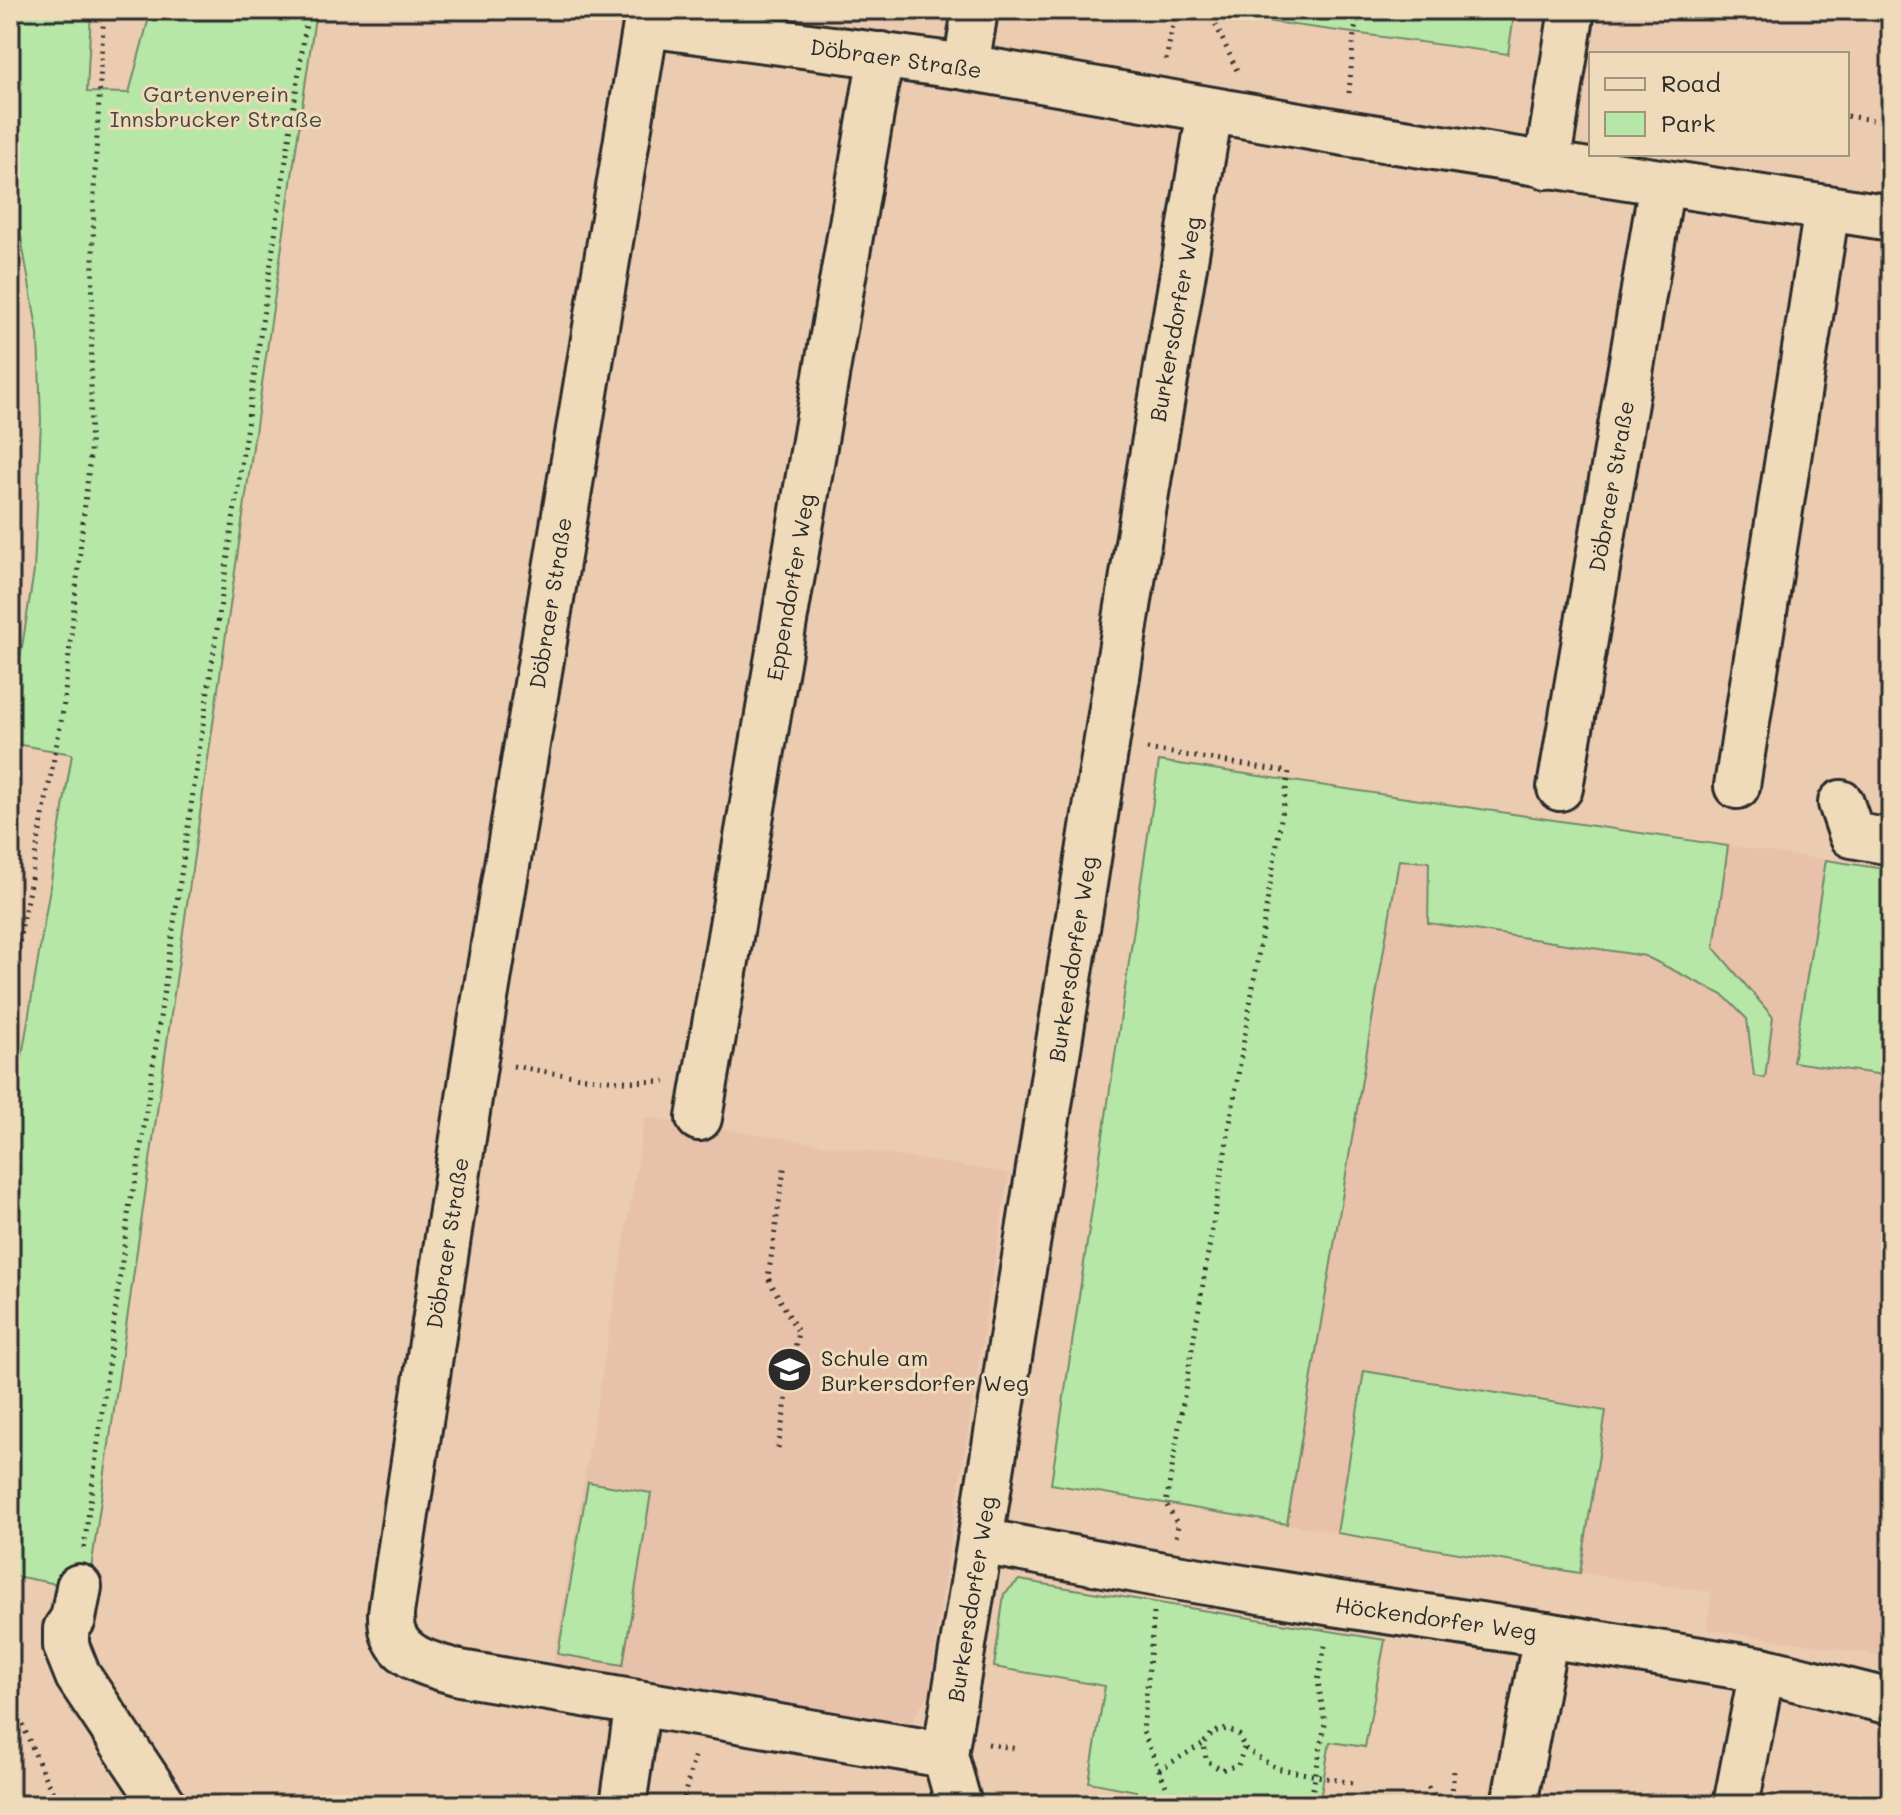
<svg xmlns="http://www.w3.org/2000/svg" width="1901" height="1815" font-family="Mali,sans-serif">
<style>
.built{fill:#e8c1ab}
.green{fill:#b6e7a7;stroke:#708969;stroke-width:2}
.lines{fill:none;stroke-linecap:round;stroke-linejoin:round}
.minor-casing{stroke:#2b2b2b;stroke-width:50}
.path{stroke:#2b2b2b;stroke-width:5;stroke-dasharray:2 6;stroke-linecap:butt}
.minor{stroke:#efdbb9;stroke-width:44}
.labels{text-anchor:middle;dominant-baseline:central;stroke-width:6;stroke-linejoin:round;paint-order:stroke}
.street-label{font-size:22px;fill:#2b2b2b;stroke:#efdbb9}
.park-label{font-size:22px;fill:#40473e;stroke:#efdbb9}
.poi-label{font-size:22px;fill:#2b2b2b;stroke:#efdbb9;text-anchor:start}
</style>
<rect width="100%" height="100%" fill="#ebccb1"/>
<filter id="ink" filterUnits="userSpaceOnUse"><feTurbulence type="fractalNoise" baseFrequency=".0125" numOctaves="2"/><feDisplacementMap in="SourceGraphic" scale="16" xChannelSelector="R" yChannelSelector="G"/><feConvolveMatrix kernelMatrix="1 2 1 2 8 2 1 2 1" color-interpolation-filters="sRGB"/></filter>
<g filter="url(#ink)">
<g class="built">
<polygon points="1391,795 1826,860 1793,1061 1891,1076 1891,1657 1706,1629 1712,1592 1580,1573 1263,1520"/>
<polygon points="645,1117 1009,1173 946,1567 929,1694 915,1715 913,1726 553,1665"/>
</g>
<g class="green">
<polygon points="10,10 91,10 87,92 129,93 151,10 316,10 88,1590 10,1575 10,1129 72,754 10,743 10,723 34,571 41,421 38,334 16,208 10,187"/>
<polygon points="1221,10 1515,10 1508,54 1220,15"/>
<polygon points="1159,761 1728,846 1714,948 1773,1017 1765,1078 1754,1076 1747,1019 1723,995 1645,956 1428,923 1429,862 1399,860 1287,1524 1051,1484"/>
<polygon points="1826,860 1891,870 1891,1076 1793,1062"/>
<polygon points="1364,1371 1606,1411 1580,1573 1337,1533"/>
<polygon points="588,1482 651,1493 623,1665 558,1654"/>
<polygon points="1019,1580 1385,1640 1365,1747 1330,1742 1321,1793 1322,1805 1134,1805 1136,1791 1089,1782 1105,1686 994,1667 1004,1594"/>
</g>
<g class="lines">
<defs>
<g id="minor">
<polyline points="966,67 975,10"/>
<polyline points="1547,166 1572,10"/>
<polyline points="1737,786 1827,208"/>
<polyline points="1560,788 1662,183"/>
<polyline points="1841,803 1852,835 1891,842"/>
<polyline points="699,1118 881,55"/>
<polyline points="980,1541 1158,1574 1333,1603 1546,1635 1762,1670 1891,1702"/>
<polyline points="79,1587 73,1619 66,1629 66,1646 78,1676 164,1805"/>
<path d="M945,1755L460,1673C436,1666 402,1660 393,1633C391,1627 391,1619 391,1613L475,1059L646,24L966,67L1345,133L1891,218"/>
<polyline points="623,1805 638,1703"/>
<polyline points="959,1805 945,1755 980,1541 1146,493 1210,111"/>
<polyline points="1520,1805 1515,1799 1546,1635"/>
<polyline points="1736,1805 1762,1670"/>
</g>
</defs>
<use href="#minor" class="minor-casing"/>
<g class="path">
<polyline points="1209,10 1239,75"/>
<polyline points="1166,60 1176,10"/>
<polyline points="1349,93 1354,33 1360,10"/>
<polyline points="1847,116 1891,123"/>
<polyline points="1147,749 1289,772 1166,1504 1178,1525 1176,1537"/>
<polyline points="10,989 63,711 90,456 94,190 104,10"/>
<path d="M513,1066C563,1075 614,1084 665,1081"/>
<polyline points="1887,1324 1891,1325"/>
<polyline points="778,1448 798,1332 768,1278 785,1163"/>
<polyline points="84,1548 130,1201 136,1181 308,10"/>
<polyline points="1154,1613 1143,1732 1174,1805"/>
<polyline points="10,1695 46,1780 60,1805"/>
<polyline points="988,1744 1014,1748"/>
<polyline points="1244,1748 1238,1765 1221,1770 1206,1760 1204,1743 1213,1732 1227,1729 1239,1735 1244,1748 1276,1768 1352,1783"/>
<polyline points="1159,1770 1204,1743"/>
<polyline points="1428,1787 1443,1805"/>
<polyline points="682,1805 695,1754"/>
<polyline points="1310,1805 1325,1724 1318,1681 1326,1641"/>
<polyline points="1451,1805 1454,1770"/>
</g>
<use href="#minor" class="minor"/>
</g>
</g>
<defs>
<symbol id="school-disc" viewBox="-11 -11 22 22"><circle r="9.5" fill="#2b2b2b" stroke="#efdbb9"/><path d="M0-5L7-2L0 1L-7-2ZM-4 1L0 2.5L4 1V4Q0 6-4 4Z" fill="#fff"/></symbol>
</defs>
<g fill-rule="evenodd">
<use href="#school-disc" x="764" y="1344" width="51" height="51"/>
</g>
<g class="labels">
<g class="street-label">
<text transform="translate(896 58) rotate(8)">Döbraer Straße</text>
<text transform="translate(1175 319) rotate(-80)">Burkersdorfer Weg</text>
<text transform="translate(1611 486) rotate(-80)">Döbraer Straße</text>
<text transform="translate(790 587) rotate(-80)">Eppendorfer Weg</text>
<text transform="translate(550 603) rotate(-81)">Döbraer Straße</text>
<text transform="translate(1072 959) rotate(-81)">Burkersdorfer Weg</text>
<text transform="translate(447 1243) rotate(-81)">Döbraer Straße</text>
<text transform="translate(971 1599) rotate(-81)">Burkersdorfer Weg</text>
<text transform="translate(1436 1618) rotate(8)">Höckendorfer Weg</text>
</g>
<g class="park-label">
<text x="216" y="93">Gartenverein<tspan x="216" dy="25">Innsbrucker Straße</tspan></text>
</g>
<g class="poi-label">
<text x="821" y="1357">Schule am<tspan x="821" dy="25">Burkersdorfer Weg</tspan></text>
</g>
</g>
<rect width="1901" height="1815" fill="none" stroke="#efdbb9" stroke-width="40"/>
<rect x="20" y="20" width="1861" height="1775" fill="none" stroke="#2b2b2b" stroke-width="3" filter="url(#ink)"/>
<rect x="1589" y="52" width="260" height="104" fill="#efdbb9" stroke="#a19580" stroke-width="2"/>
<rect x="1605" y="78" width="40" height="12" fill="#efdbb9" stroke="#a19580" stroke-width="2"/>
<text x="1661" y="92" font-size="24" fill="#2b2b2b">Road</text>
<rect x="1605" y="112" width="40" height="24" fill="#b6e7a7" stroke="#a19580" stroke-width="2"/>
<text x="1661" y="132" font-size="24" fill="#2b2b2b">Park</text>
</svg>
